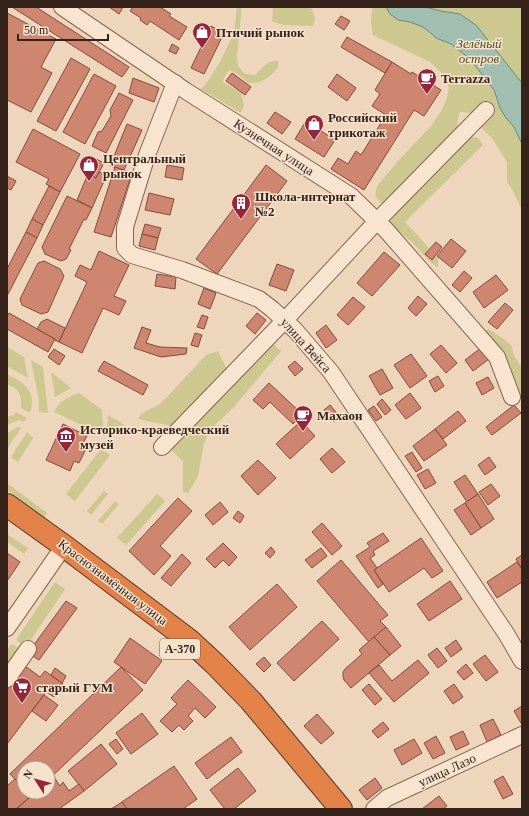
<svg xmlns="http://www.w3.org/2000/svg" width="529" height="816" font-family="'Times New Roman',serif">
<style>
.green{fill:#ccc890}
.water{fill:#a0bfb0;stroke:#688d7d}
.building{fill:#ce8671;stroke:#864b3b}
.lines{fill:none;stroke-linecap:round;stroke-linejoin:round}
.minor-casing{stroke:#866656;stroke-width:18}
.highway-casing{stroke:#53362a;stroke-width:24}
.minor{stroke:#f9e5cf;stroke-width:16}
.highway{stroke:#e28249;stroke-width:22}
.labels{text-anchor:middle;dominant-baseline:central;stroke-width:3;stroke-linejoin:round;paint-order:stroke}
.shield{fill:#f6e2cc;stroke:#6f5c50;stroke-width:1}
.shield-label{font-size:12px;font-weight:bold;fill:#35231b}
.poi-label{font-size:13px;font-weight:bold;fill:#35231b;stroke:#f6e2cc;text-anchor:start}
.park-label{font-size:13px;font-style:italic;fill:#4e5221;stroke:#f6e2cc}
.street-label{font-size:13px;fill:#35231b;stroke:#f6e2cc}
</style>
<rect width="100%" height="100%" fill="#eed6bc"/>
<g class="green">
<path d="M237,7H241V16L237,57L238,66L245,74L255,75C262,68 267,60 278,61C279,66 278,68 274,72C265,81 260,83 248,83L239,75L230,70C226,74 224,77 223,82L241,93L244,105L241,113C227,105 214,96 200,89L203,87L210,78L221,60L234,33Z"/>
<polygon points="271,7 306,7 312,9 315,19 313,26 283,25 272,21 273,8"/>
<polygon points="370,7 522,7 522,210 512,189 507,182 507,162 492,138 483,130 471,113 460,112 457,123 459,135 478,138 483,145 405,222 420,238 438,259 438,268 428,260 412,242 397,230 381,211 385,207 375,196 377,186 398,161 432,125 440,113 446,101 449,88 444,75 430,62 373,35 371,23 372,9"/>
<polygon points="268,327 271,342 281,351 234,407 210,430 204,444 198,476 188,493 183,492 183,461 169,448 176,427 138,419 141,414 160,404 167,397 206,355 218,351 227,370 259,337 263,330"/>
<polygon points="489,329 501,337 511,345 514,355 522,369 522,394 520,395 512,383 484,331"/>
<polygon points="7,347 24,357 28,378 7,366"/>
<polygon points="31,360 43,367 48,413 39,412 39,401"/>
<polygon points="51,372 71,388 55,397"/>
<path d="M7,374C25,383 37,392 30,413L21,408C22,397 20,387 7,385Z"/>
<path d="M79,393L102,410L103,427L100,434L54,412C60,400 67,398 79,393Z"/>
<polygon points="16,412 27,418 24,422 19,420 7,425 7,417 14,415"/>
<polygon points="108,415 125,425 107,429"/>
<polygon points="18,427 21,428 7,449 7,433"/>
<polygon points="27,432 33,438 18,462 11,457"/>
<polygon points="101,449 110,455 75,501 66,494"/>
<polygon points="7,483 47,513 44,518 7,490"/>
<polygon points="104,491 108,494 91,515 87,511"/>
<polygon points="157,494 165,501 126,545 117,538"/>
<polygon points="115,501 119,504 102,524 98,521"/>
<polygon points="7,534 28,548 24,554 7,542"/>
<polygon points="55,582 65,589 26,647 16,640"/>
<polygon points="12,644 21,650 7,670 7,650"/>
</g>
<polygon class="water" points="386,7 425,7 441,11 460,14 476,25 522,83 522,144 514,127 506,118 500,108 494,90 470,59 451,44 436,38 432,34 423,27 410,22 398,20 390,14"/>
<g class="building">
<polygon points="12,7 36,7 129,67 122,77"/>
<polygon points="109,7 123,7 119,14"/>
<polygon points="133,7 160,7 171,14 169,16 187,27 179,40 150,21 147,25 140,20 141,18 130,11"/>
<polygon points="7,13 56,39 41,67 52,73 31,112 7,100"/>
<polygon points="341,16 350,21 344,30 335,24"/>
<polygon points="211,26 224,33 204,74 191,68"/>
<polygon points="347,37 392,62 385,73 341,47"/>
<polygon points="172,44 179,48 176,54 169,51"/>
<polygon points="71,58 90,69 56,131 37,121"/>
<polygon points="392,62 411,74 412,72 441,90 424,116 414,110 364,190 331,169 338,158 348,164 356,151 361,155 386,115 372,106 380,94 375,90"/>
<polygon points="232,73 251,87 245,95 226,81"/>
<polygon points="94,74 116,86 85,144 63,132"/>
<polygon points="337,74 356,88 347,101 328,87"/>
<polygon points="133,78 159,88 154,102 129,93"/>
<polygon points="119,93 133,100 106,153 92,146 98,132 102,131 111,116 110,110"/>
<polygon points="275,112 291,122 282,134 267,123"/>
<polygon points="306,121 335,140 324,157 295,139"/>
<polygon points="127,124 142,130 124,170 110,166"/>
<polygon points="33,129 80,154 60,192 46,184 49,179 16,162"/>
<polygon points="94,158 104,163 96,178 86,173"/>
<polygon points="167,165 184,168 182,180 165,177"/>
<polygon points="266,165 287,181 217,274 196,259"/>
<polygon points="115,167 132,173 111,237 94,232"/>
<polygon points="99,172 104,174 104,181 92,208 77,200 88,174 96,178"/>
<polygon points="7,176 16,181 11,190 7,188"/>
<polygon points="49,186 60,192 43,225 32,219"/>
<polygon points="149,193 174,199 170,215 145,210"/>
<polygon points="67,196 92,208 86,220 84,219 69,249 71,250 66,259 61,261 45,254 42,247"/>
<polygon points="32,219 43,225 37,238 26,232"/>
<polygon points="145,224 161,228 158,238 142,234"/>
<polygon points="26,232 37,238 7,296 7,269"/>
<polygon points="142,234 158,238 155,250 139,246"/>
<polygon points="451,239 466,251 452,268 437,256"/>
<polygon points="436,242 442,247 432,260 425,254"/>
<polygon points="99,251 129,265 114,296 126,301 119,315 103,308 82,353 59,342 87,282 75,276 80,265 91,270"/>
<polygon points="384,252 400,265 372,296 357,283"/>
<polygon points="44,261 60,269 64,276 48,312 41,314 22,305 20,299 38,263"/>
<polygon points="277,264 294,270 286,291 269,285"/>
<polygon points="464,271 472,278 460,292 452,285"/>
<polygon points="157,274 176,277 175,289 155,286"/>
<polygon points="496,275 508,290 484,308 473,292"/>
<polygon points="204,288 216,293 210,309 198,304"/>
<polygon points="418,296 427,304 416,316 408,308"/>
<polygon points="353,297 365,307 348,325 337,315"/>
<polygon points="505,303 513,310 497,329 488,322"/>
<polygon points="9,313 55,339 48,352 7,329 7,316"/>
<polygon points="257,313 266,320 255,334 246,326"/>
<polygon points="202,315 208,317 204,329 197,327"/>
<polygon points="47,319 65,328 59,342 55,340 55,339 37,329 41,322"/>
<polygon points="326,325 337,340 326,348 316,333"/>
<polygon points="142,327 151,330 146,343 160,347 187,348 186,354 161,357 134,348"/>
<polygon points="195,333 202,335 198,347 191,345"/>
<polygon points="441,345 457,363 446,373 430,354"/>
<polygon points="481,348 489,359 473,371 465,360"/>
<polygon points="54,349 65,356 59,365 48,357"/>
<polygon points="411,354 427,376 410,388 394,365"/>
<polygon points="104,361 148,385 143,395 98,371"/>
<polygon points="295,361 303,369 295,376 288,367"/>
<polygon points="382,369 393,388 380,395 369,376"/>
<polygon points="438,376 444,386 435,392 429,381"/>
<polygon points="488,377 494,388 482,395 476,383"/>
<polygon points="269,383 302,414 293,424 270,402 263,409 253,400"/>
<polygon points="410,393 421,408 406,419 395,405"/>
<polygon points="382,399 391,410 385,415 377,404"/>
<polygon points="330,405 340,417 334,422 324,410"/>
<polygon points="514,405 521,413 492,435 486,427"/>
<polygon points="374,406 382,417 376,421 368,410"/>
<polygon points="458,411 466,421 443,439 435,429"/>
<polygon points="301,421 315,436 290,459 276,444"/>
<polygon points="63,424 87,436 82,445 87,447 79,463 74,461 70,471 46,460"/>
<polygon points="435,429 447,445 424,461 413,446"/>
<polygon points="332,448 345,462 332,473 320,459"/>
<polygon points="412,452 422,468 416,472 405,456"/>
<polygon points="489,457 496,467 485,475 478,465"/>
<polygon points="258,460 276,478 258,495 241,476"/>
<polygon points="428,469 436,483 425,489 417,475"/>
<polygon points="465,475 478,494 467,502 454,482"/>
<polygon points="491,484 500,496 488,505 479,492"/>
<polygon points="478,494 494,519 481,528 465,503"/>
<polygon points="178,498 192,511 160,546 171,556 154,575 129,551"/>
<polygon points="220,502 228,512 213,525 205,515"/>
<polygon points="465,503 481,528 471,535 454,510"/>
<polygon points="238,511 244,516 240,523 233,518"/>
<polygon points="322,523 342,546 332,555 312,532"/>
<polygon points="383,533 389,541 373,551 375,555 370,558 377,568 374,570 383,584 378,588 356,556 370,547 367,543"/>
<polygon points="421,538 443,571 432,578 424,568 389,592 374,570"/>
<polygon points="223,543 237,557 229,566 223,560 215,568 206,559"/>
<polygon points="271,547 275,552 270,558 265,553"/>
<polygon points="321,548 327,556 312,568 305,560"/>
<polygon points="7,553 20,562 7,581"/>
<polygon points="182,554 191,563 171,586 161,578"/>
<polygon points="522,555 522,569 516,559"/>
<polygon points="341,560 388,615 380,621 386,627 369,642 317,581"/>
<polygon points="517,562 522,569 522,582 497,598 487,582"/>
<polygon points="450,581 462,599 429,621 417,604"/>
<polygon points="277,584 297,607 250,650 229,627"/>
<polygon points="66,601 77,608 39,660 28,653"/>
<polygon points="322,621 339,639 294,681 277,663"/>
<polygon points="386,627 401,646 390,655 374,637"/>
<polygon points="374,637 390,655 351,688 344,680 343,676 343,672 345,669 362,654 359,650"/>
<polygon points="130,638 162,661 145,684 114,662"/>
<polygon points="456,640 462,649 451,657 445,648"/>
<polygon points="437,648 447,661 438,668 428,655"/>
<polygon points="485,655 498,672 486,681 473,664"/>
<polygon points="264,657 271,665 264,672 256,664"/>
<polygon points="418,660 429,673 394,702 369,673 379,665 392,681"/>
<polygon points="466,664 473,673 464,680 457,672"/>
<polygon points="25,666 40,677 45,671 63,684 54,697 46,692 7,744 7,690"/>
<polygon points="121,667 143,690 48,780 48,768 24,768 24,789 10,774"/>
<polygon points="55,668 66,676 62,683 51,675"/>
<polygon points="188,680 216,707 205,718 195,708 188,716 193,721 184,730 179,725 172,732 160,721 177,704 171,698"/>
<polygon points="369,684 382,699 375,705 362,690"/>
<polygon points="454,684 463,697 453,704 444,691"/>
<polygon points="44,695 58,705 46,721 32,711"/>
<polygon points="522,706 522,722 521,723 514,711"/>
<polygon points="142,713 158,734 131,754 116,733"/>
<polygon points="317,714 334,733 321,744 304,726"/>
<polygon points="493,719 501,735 487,742 480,725"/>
<polygon points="383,722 389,729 378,738 372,731"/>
<polygon points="463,731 469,744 456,750 450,737"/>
<polygon points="436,736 445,753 433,759 424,743"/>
<polygon points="231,737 242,752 207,779 195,763"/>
<polygon points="116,739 123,749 117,754 109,744"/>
<polygon points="414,739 422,753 402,765 394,750"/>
<polygon points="101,744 117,764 84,791 68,771"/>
<polygon points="174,766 197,799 183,809 127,809 122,802"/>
<polygon points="238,768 256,791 234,809 225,809 210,790"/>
<polygon points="503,776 513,794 503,799 494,781"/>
<polygon points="54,777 60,786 63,782 69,791 79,784 84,791 59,809 16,809 36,792 48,792 48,782"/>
<polygon points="375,778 382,788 367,800 359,790"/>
<polygon points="15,779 24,789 24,792 27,792 31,796 16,809 7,809 7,786"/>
<polygon points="27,792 36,792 31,796"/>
<polygon points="439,796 447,806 443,809 422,809"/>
<polygon points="122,802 127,809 111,809"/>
</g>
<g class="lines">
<defs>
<g id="minor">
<polyline points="62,7 186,91 351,196 386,230 497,357 512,397"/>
<polyline points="175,83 147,155 125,227 125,248 132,255 182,270 259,299 272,309 295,330 331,372 507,635 522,661"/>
<polyline points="162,447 285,320 377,221 486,110"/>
<polyline points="7,628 57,556"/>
<polyline points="7,679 28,649"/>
<polyline points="374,809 387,798 522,735"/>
</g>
<polyline id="highway" points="7,505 64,546 189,640 215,664 251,701 341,809"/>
</defs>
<use href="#minor" class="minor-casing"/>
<use href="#highway" class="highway-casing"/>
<use href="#minor" class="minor"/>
<use href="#highway" class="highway"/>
</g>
<defs>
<symbol id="shop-pin" viewBox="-11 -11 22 30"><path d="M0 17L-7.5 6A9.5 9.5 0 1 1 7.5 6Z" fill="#96243a" stroke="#f6e2cc"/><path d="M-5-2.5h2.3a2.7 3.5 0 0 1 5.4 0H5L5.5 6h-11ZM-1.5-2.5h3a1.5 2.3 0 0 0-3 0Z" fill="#fff"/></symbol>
<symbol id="cafe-pin" viewBox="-11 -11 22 30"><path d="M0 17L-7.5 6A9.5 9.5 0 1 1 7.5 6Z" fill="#96243a" stroke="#f6e2cc"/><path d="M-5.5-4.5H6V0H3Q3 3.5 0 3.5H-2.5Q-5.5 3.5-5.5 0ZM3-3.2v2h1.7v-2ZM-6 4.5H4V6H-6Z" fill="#fff"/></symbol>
<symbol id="building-pin" viewBox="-11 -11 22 30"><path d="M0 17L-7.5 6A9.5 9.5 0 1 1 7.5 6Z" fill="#96243a" stroke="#f6e2cc"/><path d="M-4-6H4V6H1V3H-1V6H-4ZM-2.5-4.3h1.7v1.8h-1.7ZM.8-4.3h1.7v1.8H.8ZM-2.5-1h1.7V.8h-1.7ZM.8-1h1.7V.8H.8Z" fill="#fff"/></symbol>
<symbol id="museum-pin" viewBox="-11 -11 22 30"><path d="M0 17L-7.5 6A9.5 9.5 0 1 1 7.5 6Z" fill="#96243a" stroke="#f6e2cc"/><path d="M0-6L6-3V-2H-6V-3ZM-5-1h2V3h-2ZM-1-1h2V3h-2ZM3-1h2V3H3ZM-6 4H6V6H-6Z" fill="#fff"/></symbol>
<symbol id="supermarket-pin" viewBox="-11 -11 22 30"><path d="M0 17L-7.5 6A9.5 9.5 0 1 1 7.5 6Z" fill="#96243a" stroke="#f6e2cc"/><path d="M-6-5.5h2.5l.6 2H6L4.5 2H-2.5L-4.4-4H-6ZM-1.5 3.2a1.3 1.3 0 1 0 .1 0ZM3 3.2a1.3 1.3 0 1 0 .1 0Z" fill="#fff"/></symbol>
</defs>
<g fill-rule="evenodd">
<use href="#shop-pin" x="191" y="21" width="22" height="30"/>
<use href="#cafe-pin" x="416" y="67" width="22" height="30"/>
<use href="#shop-pin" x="303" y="113" width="22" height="30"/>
<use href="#shop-pin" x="78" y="154" width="22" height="30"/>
<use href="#building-pin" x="230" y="192" width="22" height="30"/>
<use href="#cafe-pin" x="292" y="404" width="22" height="30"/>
<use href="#museum-pin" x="55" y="425" width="22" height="30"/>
<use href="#supermarket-pin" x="11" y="676" width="22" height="30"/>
</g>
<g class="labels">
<rect class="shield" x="160" y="639" width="40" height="20" rx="3"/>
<g class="shield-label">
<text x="180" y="649">А-370</text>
</g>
<g class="poi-label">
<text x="216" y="32">Птичий рынок</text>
<text x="441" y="78">Terrazza</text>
<text x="328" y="117">Российский<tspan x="328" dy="15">трикотаж</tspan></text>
<text x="103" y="158">Центральный<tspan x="103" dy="15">рынок</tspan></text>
<text x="255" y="196">Школа-интернат<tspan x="255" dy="15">№2</tspan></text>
<text x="317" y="415">Махаон</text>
<text x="80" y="429">Историко-краеведческий<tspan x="80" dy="15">музей</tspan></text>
<text x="36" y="687">старый ГУМ</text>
</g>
<g class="park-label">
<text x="479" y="43">Зелёный<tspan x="479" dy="15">остров</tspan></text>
</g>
<g class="street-label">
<text transform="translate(274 147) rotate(33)">Кузнечная улица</text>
<text transform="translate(306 345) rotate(48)">улица Вейса</text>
<text transform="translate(113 582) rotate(37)">Краснознамённая улица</text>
<text transform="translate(447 770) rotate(-25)">улица Лазо</text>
</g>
</g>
<rect width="529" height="816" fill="none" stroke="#35231b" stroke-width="16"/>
<g transform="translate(36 780) rotate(306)"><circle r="19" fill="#f6e2cc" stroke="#a99685"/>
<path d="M0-3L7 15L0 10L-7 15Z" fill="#96243a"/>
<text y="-6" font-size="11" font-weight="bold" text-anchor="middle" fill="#35231b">N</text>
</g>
<path d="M18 34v6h90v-6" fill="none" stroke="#35231b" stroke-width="2"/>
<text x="24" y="34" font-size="12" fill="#35231b" stroke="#f6e2cc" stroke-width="3" paint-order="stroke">50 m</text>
</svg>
